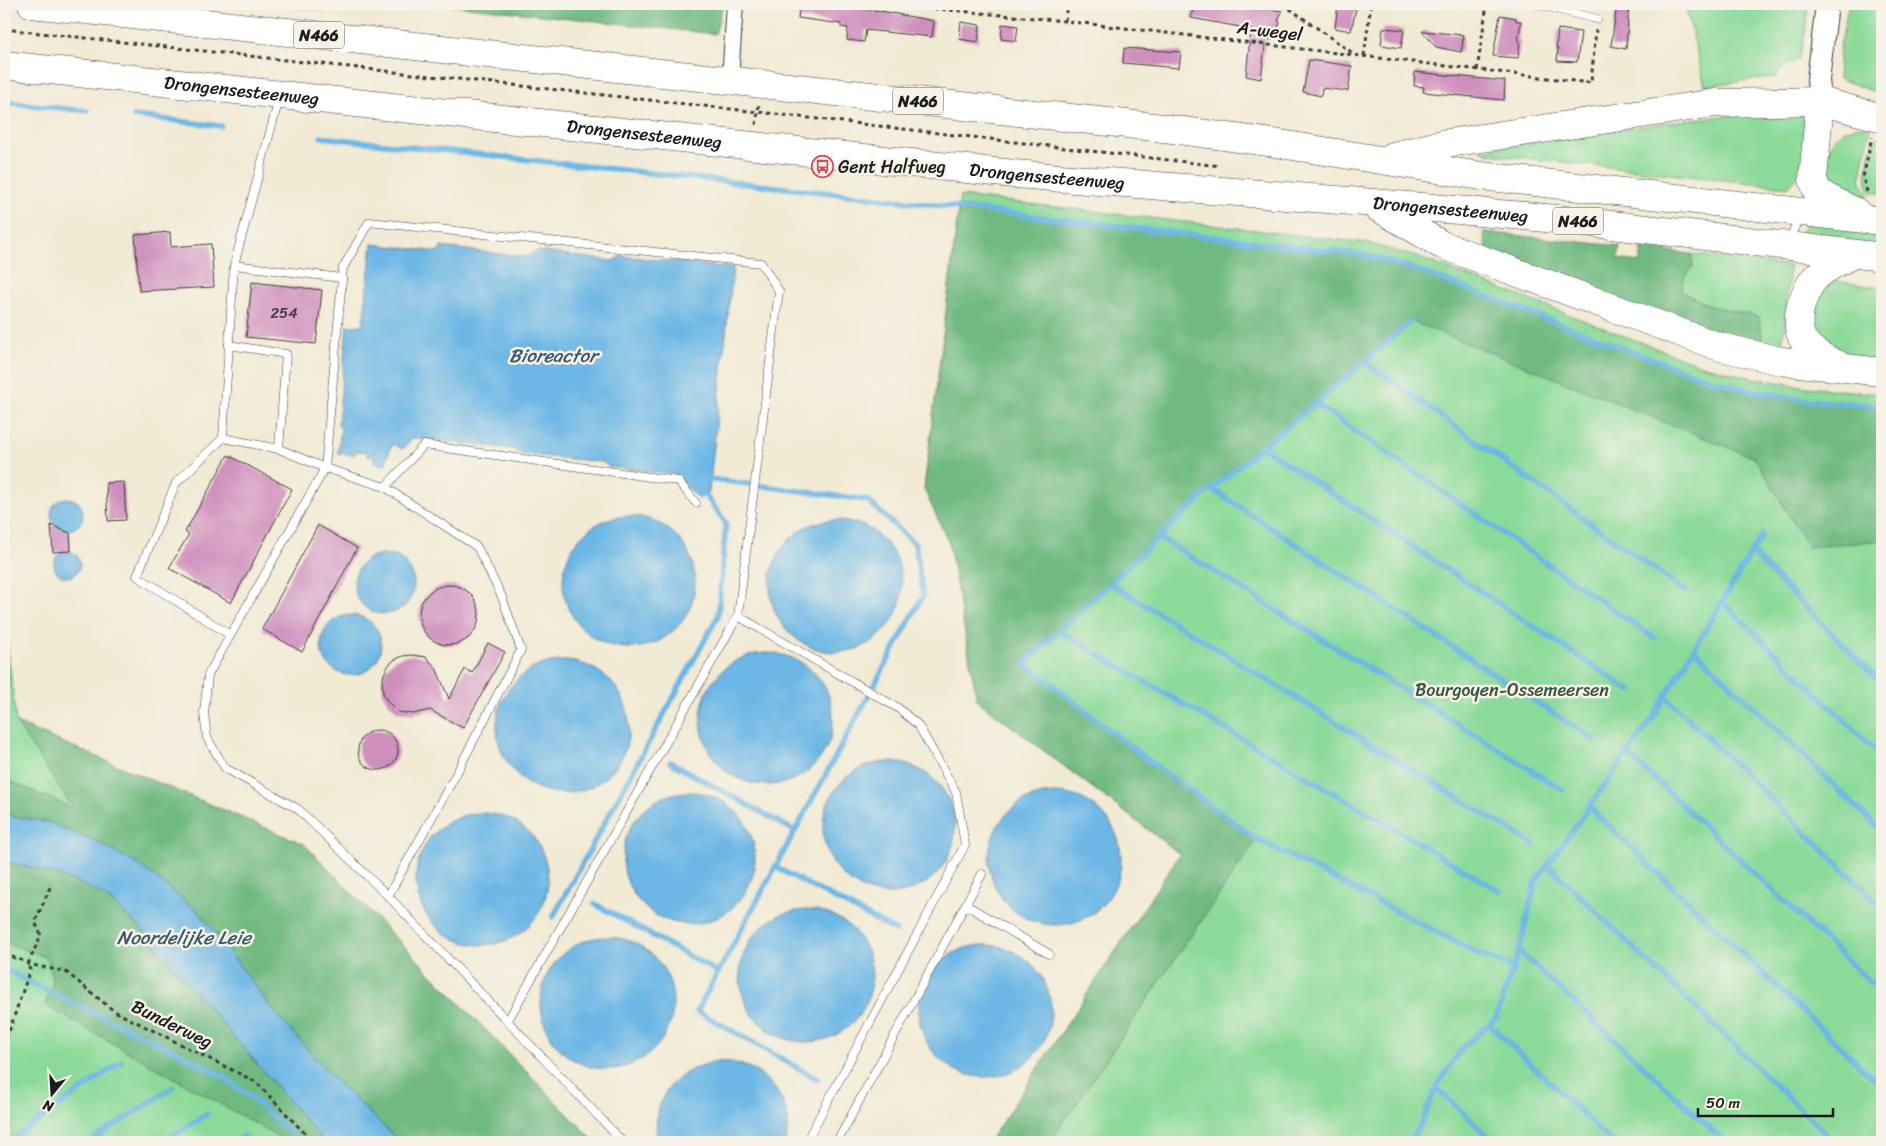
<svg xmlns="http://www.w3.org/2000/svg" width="1886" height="1146" font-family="Sriracha,sans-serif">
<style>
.green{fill:#8bda99;stroke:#547b5a}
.forest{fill:#70ba81;stroke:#466b4e}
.water{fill:#6cb7e5;stroke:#446a80}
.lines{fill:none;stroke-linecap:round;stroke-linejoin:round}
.stream{stroke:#6cb7e5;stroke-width:5.5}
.building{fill:#cf8fbe}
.lane-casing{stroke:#3c3b38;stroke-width:9}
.street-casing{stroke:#3c3b38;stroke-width:18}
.secondary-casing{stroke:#3c3b38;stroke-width:24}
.highway-casing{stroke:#3c3b38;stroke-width:29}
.path{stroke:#3c3b38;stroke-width:3;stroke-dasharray:4 4;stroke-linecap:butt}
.lane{stroke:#fff;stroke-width:8}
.street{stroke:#fff;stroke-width:16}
.secondary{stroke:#fff;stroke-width:22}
.highway{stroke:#fff;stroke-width:28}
.labels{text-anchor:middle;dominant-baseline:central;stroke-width:5;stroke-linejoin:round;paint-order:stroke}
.number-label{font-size:15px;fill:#493944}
.shield{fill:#f7f3e8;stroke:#5e5c59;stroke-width:1}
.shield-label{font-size:16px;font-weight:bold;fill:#1c1c1c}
.street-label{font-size:18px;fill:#1c1c1c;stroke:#f7f3e8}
.poi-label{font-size:18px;fill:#1c1c1c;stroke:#f7f3e8;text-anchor:start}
.park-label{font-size:18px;fill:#3d5542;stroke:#f7f3e8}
.water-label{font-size:19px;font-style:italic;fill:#3c5a6c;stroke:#f7f3e8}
</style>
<rect width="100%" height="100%" fill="#f7f3e8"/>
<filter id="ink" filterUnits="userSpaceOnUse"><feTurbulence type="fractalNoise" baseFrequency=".02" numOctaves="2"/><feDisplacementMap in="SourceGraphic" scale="10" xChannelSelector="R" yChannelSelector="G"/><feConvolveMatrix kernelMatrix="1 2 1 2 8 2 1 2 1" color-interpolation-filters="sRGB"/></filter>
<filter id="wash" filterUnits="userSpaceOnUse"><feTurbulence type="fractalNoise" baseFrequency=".0096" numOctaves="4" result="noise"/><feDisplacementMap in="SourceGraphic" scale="20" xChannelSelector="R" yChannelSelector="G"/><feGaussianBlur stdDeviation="1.12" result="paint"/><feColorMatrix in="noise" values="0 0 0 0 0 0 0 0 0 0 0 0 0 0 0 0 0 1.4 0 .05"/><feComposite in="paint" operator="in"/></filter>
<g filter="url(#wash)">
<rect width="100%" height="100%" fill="#f1ead4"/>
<g class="green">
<polygon points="268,4 325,4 323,10"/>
<polygon points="1685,4 1808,4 1805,35 1798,60 1785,66 1775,77 1705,86"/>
<polygon points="1849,4 1882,4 1882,91 1872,91 1838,78 1840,46"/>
<polygon points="1762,113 1813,116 1805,172 1787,187 1489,154 1480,150 1693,119"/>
<path d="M1864,126L1871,127L1860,180L1869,197C1860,197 1845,197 1838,193C1818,181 1824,143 1842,132C1849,127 1856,127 1864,126Z"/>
<path d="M1878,137H1882V193H1871C1861,179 1870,156 1874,141Z"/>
<polygon points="960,196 1367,243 1420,258 1698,364 1752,378 1807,387 1882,394 1882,1142 989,1142 1180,854 977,700 949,543 924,489"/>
<polygon points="1808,221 1882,229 1882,247 1798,238"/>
<polygon points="1691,254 1790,266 1781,361 1749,354 1759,317 1711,306 1681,292 1684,277 1693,266"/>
<path d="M1830,280L1882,288V361L1852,359L1814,337C1807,309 1812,301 1830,280Z"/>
<polygon points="4,609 16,723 304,844 595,1142 4,1142"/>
</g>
<g class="forest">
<polygon points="440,4 723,4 715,34"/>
<polygon points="959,208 1364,255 1416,270 1695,375 1749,390 1806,400 1882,406 1882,540 1808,547 1755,458 1411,321 1323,397 1203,496 1024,663 1149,761 1257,839 1050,1142 989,1142 1180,854 977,700 949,543 924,489"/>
<polygon points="1483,232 1620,246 1618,259 1640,262 1642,248 1691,254 1693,266 1684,277 1681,292 1711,306 1759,317 1763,339 1749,354 1491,264"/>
<polygon points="16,723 304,844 595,1142 400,1142 336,1081 277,1015 201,914 141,866 97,842 48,822 4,815 4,779 73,808"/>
<path d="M4,862C36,867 78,879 106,897C117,905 127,916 138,925L324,1142H288L45,1005L53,984L48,958L4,942Z"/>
</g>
<g class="water">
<polygon points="372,244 439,252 441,247 526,257 538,251 612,261 622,256 733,268 709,492 699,499 675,474 609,467 603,462 521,454 514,449 412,438 403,449 392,444 385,465 374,463 374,457 367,456 368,452 355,451 355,455 338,453 341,427 338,425 347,326 363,325"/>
<circle cx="67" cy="514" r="16"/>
<circle cx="629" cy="582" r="66"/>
<circle cx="836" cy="586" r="66"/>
<circle cx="67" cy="564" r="13"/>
<circle cx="384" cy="584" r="30"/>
<circle cx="351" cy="645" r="30"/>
<circle cx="767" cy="719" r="66"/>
<circle cx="563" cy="727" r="66"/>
<circle cx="889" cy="828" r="66"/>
<circle cx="689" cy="858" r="66"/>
<circle cx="1055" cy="859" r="66"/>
<circle cx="482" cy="879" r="66"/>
<path d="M4,815L48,822L97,842L141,866L201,914L277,1015L336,1081L400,1142H324L138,925C127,916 117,905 106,897C78,879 36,867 4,862Z"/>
<circle cx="806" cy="976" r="66"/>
<circle cx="607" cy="1003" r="66"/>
<circle cx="985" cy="1011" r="66"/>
<path d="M713,1062C720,1062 729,1061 736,1063C763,1070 783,1091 788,1119C789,1126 787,1135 786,1142H657C652,1099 671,1073 713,1062Z"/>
</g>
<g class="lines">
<g class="stream">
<polyline points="4,102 87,111"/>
<polyline points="134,116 221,126"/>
<polyline points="321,137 877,198 1364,255 1416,270 1695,375 1749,390 1806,400 1882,406"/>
<polyline points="1411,321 1323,397 1203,496 1024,663 1149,761 1257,839 1481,955 1513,968"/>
<polyline points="1364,361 1685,591"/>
<polyline points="1315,403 1654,638"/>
<polyline points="1262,447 1631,691"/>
<polyline points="710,479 867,500 915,544 923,596 697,1011 817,1079"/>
<polyline points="1212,489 1594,740"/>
<polyline points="1159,537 1563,790"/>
<polyline points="1752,553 1882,684"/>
<polyline points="1110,583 1533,844"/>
<polyline points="1723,602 1882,757"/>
<polyline points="1059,631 1500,891"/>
<polyline points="1695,650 1882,832"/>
<polyline points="1666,697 1882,907"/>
<polyline points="1628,754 1882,993"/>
<polyline points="670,762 795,831"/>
<polyline points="1589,807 1882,1087"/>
<polyline points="1548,865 1827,1135"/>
<polyline points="775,867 896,931"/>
<polyline points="595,904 718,972"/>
<polyline points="553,917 718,616 726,523 705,495"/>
<polyline points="1519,951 1725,1142"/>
<polyline points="7,970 33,984 167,1047 224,1077 252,1098 300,1142"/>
<polyline points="1489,1024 1612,1142"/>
<polyline points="1436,1087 1494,1142"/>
<polyline points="8,1142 121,1062"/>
<polyline points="89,1142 173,1087"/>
<polyline points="163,1142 207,1114"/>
<polyline points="235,1142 244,1136"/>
<polyline points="1409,1142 1421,1124 1436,1087 1462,1048 1496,1018 1519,951 1536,881 1652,719 1762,535"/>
</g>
</g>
<g id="blocks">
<g class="building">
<polygon points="800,4 815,4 880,11 934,21 932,37 866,30 864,42 847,40 848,28 841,27 841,24 798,18"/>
<polygon points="1194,4 1228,4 1282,11 1278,21 1280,22 1274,38 1273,38 1272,40 1266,38 1261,79 1246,76 1251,29 1191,18"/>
<polygon points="1338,4 1357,4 1351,31 1335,28"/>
<polygon points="1617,4 1629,4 1626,49 1611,46"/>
<polygon points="1500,15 1516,18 1516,21 1521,21 1518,41 1520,41 1518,58 1493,56"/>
<polygon points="961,22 980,25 978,42 959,39"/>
<polygon points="1002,24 1018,26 1016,41 1001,39"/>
<polygon points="1383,28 1404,30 1401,48 1381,45"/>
<polygon points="1558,29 1581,32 1577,62 1557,61 1558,48 1556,48"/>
<polygon points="1422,31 1464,35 1461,52 1436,47"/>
<polygon points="1124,48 1181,52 1179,68 1123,63"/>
<polygon points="1309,60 1352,66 1348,91 1322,88 1321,96 1303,92"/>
<polygon points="1415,72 1505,81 1504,100 1423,92 1424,87 1414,86"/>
<polygon points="170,232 171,247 211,244 214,287 139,291 135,235"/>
<polygon points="252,282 322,290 316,344 246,337"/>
<polygon points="228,455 292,489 231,603 169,568 189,534 185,532"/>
<polygon points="124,482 126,520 108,521 106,483"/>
<polygon points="51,525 70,533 71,551 53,552"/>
<polygon points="318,525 357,548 302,652 262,629"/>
<circle cx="449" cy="615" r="30"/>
<polygon points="488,643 505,652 463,728 430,710 413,714 398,712 387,701 383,693 382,683 384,674 388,666 394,660 403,656 412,655 426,657 436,668 449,699 465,669 472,673"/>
<circle cx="378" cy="750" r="20"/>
</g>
</g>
</g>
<g filter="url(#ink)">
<use href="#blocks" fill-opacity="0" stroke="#3c3b38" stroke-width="1"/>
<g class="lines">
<defs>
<g id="lane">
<polyline points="1536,4 1597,19"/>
<polyline points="1789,241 1799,217"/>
<polyline points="234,265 342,278"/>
<polyline points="223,438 279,449 286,354 229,345"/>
<polyline points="279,449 325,468 385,487 424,445 678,481 696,503"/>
<polyline points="385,487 477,547 502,597 521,650 455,776 388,896 623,1142"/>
<polyline points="738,616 898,708 918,725 956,792 965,845 806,1142"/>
<polyline points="230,635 137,576 176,483 223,438 234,265 279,99"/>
<polyline points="388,896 298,809 225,768 207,738 204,713 208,675 325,468 343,268 369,222 761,263 779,291 738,616 508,1020"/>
<polyline points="966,905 1049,954"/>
<polyline points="837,1142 982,874"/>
</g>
<polyline id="street" points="730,80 735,4"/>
<polyline id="secondary" points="1820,101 1818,80 1827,4"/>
<g id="highway">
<polyline points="32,4 1163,128 1274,143 1481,176 1882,221"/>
<path id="s1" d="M4,65L1004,173C1191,190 1378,201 1565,220C1671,231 1777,245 1882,257"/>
<polyline points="1820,101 1813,179 1817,191 1828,198 1856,212"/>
<polyline points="1393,156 1442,144 1715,103 1820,101 1882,118"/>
<polyline points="1377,207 1442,245 1717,346 1781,361 1882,372"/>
<path d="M1837,364C1807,351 1791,337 1802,302C1805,294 1809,284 1815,278C1826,267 1840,261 1854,254"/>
</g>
</defs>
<use href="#lane" class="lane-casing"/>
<use href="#street" class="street-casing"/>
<use href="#secondary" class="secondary-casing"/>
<use href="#highway" class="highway-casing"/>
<g class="path">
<polyline points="886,4 1065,21 1591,83 1596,30"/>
<polyline points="1283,4 1354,54"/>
<polyline points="951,11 951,4"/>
<polyline points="1065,21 1067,4"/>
<polyline points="4,29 758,112 1220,166"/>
<polyline points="1364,56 1371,4"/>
<polyline points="1477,70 1487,4"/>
<polyline points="1880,96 1882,87"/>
<polyline points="756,125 759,104"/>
<polyline points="1867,192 1863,177 1872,137"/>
<polyline points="4,955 19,959 28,964 66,972 114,1011 256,1082 313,1142"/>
<polyline points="28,964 41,935 35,922 52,883"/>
<polyline points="4,1046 30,970 28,965"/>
</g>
<use href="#lane" class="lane"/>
<use href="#street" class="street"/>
<use href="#secondary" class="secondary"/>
<use href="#highway" class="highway"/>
</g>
</g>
<defs>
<symbol id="bus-ring" viewBox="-11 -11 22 22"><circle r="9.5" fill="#f7f3e8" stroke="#d1495b" stroke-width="1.5"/><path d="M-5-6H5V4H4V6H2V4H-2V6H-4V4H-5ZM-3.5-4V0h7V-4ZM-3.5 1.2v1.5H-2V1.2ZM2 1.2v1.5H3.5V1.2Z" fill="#d1495b"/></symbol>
</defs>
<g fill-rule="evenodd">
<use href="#bus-ring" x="810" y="154" width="25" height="25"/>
</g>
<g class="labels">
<g class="number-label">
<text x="284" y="313">254</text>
</g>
<g class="shield">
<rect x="294" y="21.5" width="50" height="27" rx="4"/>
<rect x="893" y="87.5" width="50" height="27" rx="4"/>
<rect x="1553" y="207.5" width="50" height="27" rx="4"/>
</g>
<g class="shield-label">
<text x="319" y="35">N466</text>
<text x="918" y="101">N466</text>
<text x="1578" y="221">N466</text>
</g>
<g class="street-label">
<text transform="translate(1270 31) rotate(7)">A-wegel</text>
<text stroke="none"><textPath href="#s1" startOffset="239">Drongensesteenweg</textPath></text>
<text stroke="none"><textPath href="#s1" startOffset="644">Drongensesteenweg</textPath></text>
<text stroke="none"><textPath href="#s1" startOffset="1049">Drongensesteenweg</textPath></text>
<text stroke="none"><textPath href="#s1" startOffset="1454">Drongensesteenweg</textPath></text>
<text transform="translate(172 1024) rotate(26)">Bunderweg</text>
</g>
<g class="poi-label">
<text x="838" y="167">Gent Halfweg</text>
</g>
<g class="park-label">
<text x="1512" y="690">Bourgoyen-Ossemeersen</text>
</g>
<g class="water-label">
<text x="553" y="355">Bioreactor</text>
<text x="184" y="937">Noordelijke Leie</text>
</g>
</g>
<rect width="1886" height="1146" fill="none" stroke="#f7f3e8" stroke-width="20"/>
<g transform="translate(52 1094) rotate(198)" stroke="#f7f3e8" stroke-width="4" paint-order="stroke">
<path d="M0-4L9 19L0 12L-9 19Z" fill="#1c1c1c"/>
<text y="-8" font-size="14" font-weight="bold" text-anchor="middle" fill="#1c1c1c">N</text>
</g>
<path d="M1698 1108v8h135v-8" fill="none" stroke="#1c1c1c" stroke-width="2.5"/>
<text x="1706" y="1108" font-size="15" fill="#1c1c1c" stroke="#f7f3e8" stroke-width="4" paint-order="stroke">50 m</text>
</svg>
